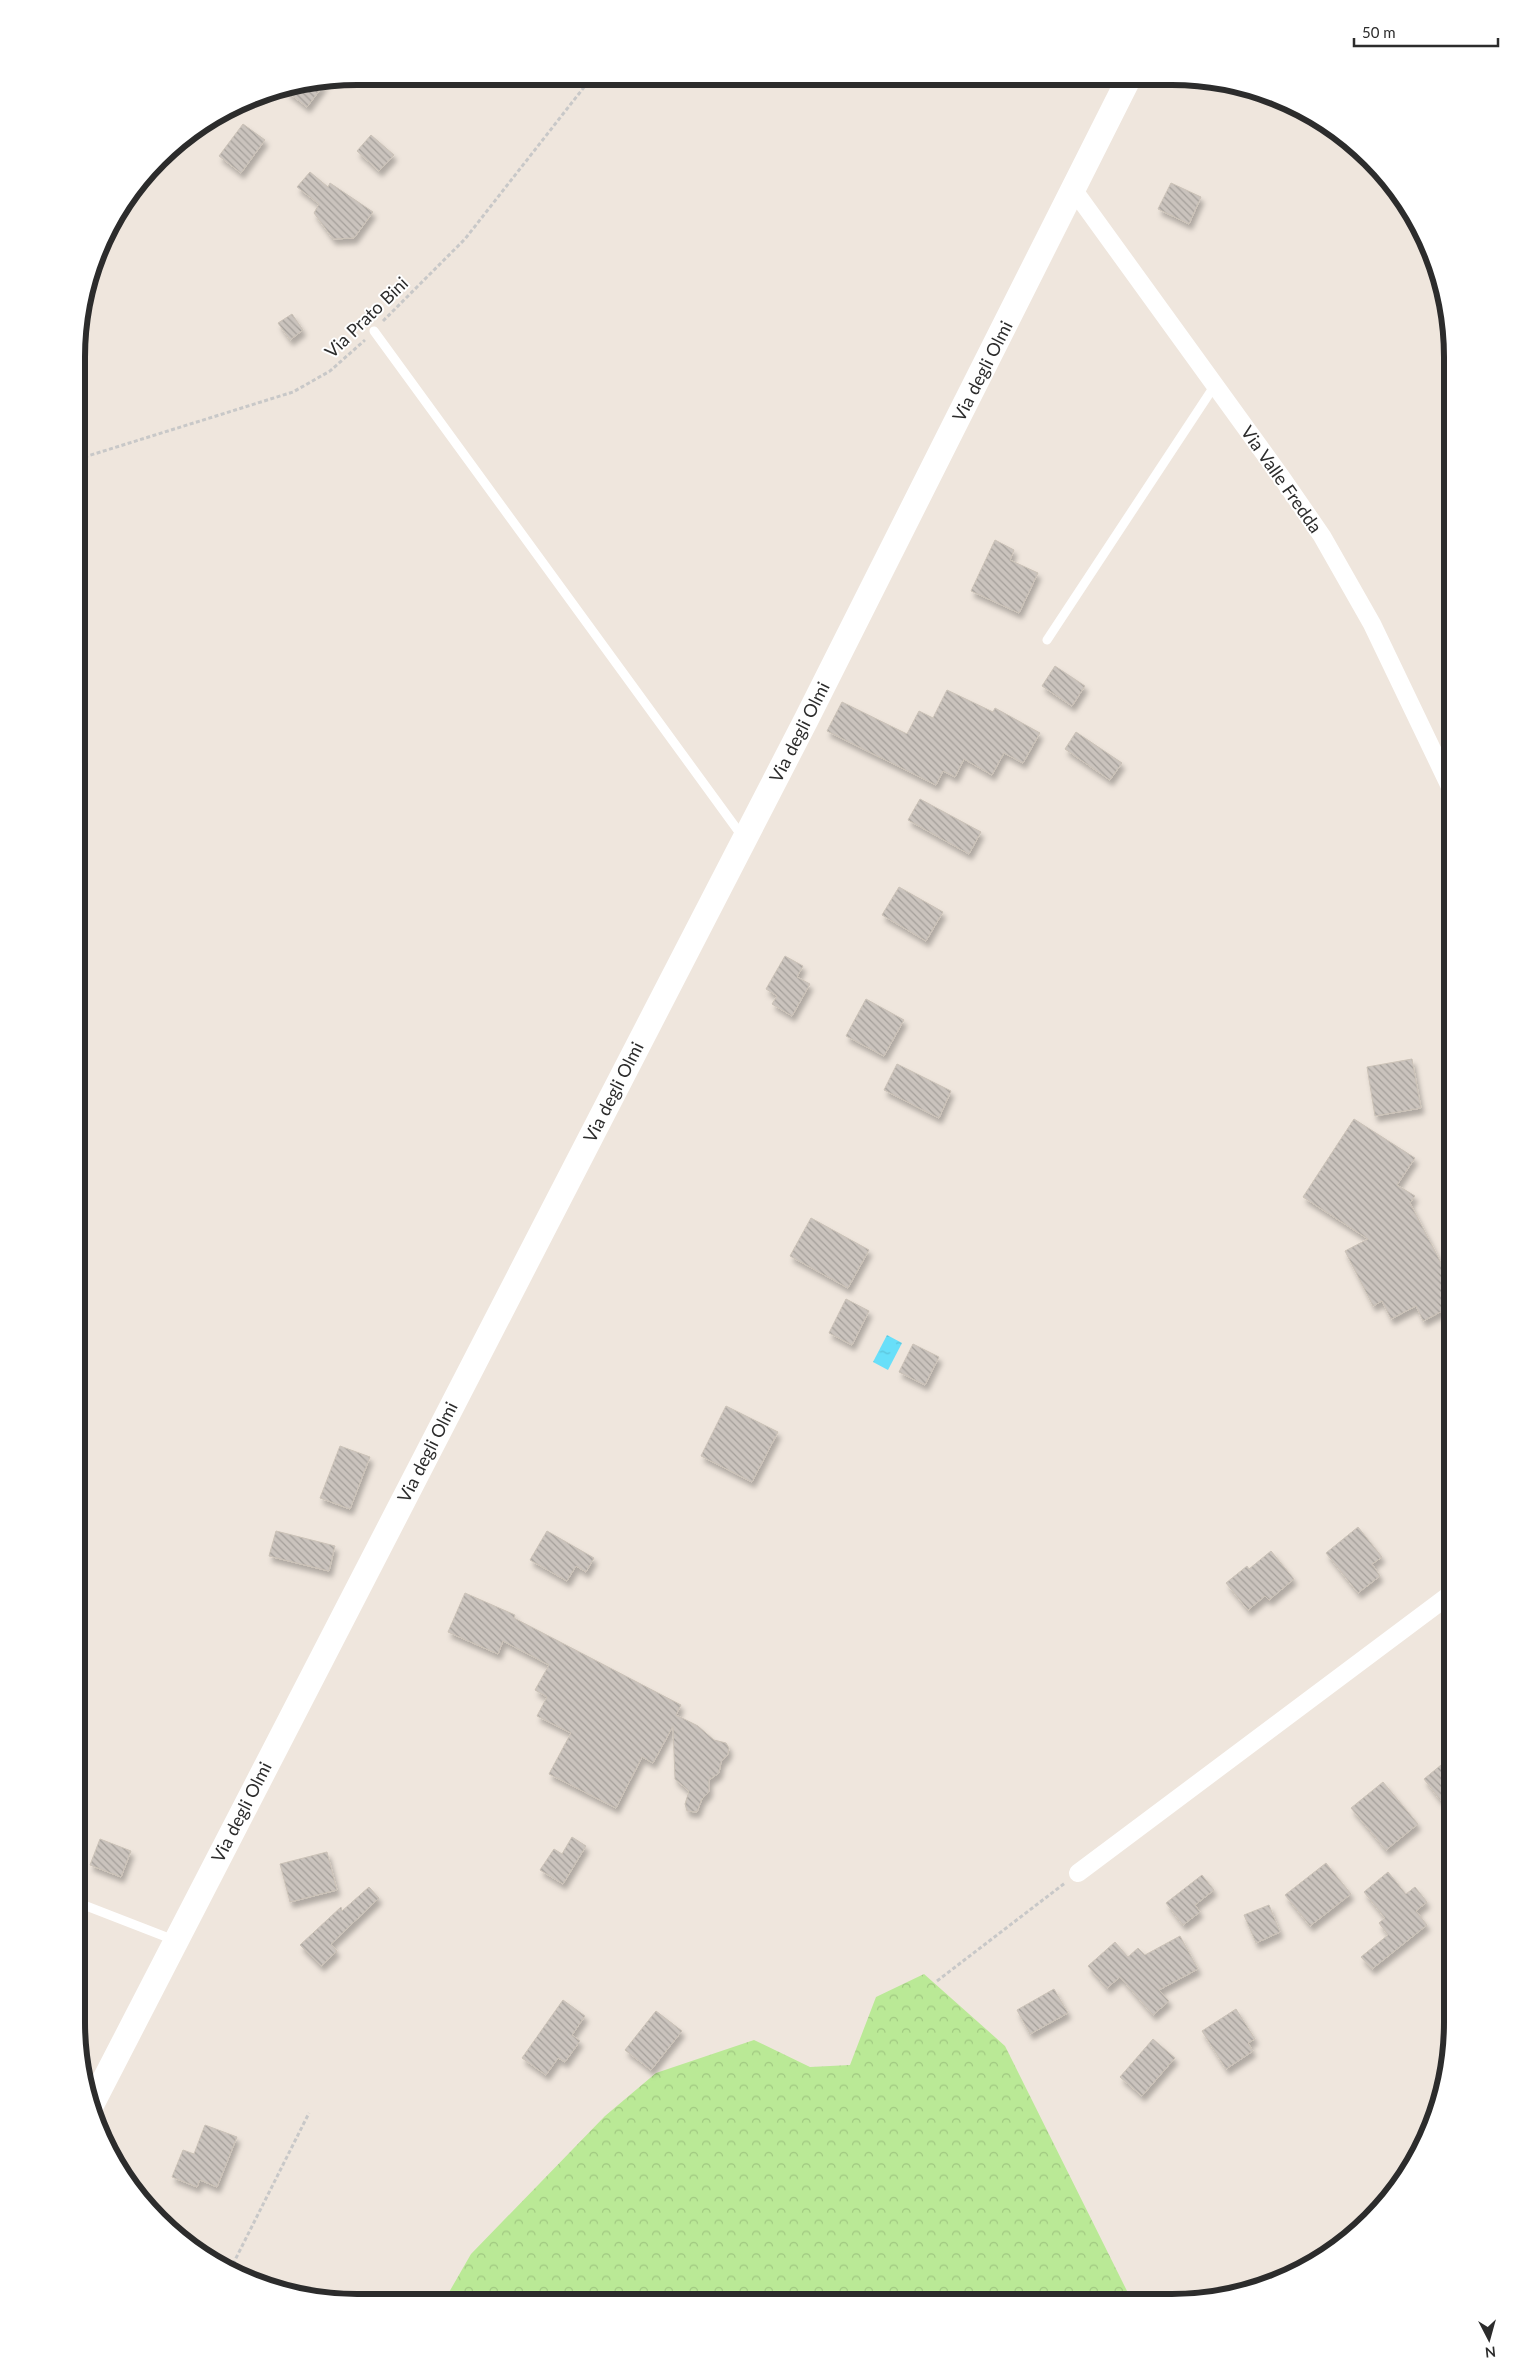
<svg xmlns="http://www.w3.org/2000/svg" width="1529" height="2379" font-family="Lato,sans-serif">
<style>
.forest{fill:url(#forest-crowns)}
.water{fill:url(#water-ripples)}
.building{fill:url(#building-back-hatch);stroke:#cbc2b7;filter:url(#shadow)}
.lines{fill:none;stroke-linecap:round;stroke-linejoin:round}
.path{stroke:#c8c8c8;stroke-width:3;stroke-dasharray:4 2.5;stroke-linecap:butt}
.lane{stroke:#fff;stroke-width:9}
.street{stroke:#fff;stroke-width:18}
.secondary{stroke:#fff;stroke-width:25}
.labels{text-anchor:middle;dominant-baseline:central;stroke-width:4;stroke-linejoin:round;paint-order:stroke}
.street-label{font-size:18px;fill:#2c2c2c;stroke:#fff}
.rim{fill:none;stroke:#2c2c2c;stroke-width:6}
</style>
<defs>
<pattern id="forest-crowns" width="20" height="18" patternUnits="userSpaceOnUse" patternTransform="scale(1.25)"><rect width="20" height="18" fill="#bae996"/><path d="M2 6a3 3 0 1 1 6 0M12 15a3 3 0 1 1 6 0" fill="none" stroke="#a0c881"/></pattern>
<pattern id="water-ripples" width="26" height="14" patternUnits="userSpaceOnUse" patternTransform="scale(1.25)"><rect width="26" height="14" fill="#68dff9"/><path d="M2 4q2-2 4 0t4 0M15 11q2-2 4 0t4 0" fill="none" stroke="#5ac0d6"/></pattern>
<pattern id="building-back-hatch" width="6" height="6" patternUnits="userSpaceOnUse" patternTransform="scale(1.25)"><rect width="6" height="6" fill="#cac3bd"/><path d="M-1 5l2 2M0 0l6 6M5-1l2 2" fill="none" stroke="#a49f9a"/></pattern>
<filter id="shadow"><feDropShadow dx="3" dy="5.5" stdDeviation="2.5" flood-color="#0004"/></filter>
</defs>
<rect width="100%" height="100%" fill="#efe6dd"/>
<polygon class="forest" points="924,1974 1005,2046 1133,2303 444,2301 471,2254 605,2116 656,2073 754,2040 810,2067 850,2065 876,1997"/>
<polygon class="water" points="887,1335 902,1343 888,1370 873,1362"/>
<g class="building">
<polygon points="325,83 307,107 285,90 302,87"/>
<polygon points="243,124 265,140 241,173 219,156"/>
<polygon points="371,135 394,155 379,171 357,151"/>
<polygon points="310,172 328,187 330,183 373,212 354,238 333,239 314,213 319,204 297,187"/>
<polygon points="1171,183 1201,197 1189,224 1158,209"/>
<polygon points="292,314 303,330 290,340 278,323"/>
<polygon points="995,540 1014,550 1010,560 1038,573 1019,613 971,591"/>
<polygon points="1055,666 1085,686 1072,706 1042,686"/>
<polygon points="947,690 993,712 995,708 1040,733 1023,763 1004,753 992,775 964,759 955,777 943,771 936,785 827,731 842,702 907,734 919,711 933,718"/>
<polygon points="1076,732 1122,763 1110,780 1065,749"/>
<polygon points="920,799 981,832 969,854 908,820"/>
<polygon points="899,887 943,912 926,941 882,915"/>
<polygon points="785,956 803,966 797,977 810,984 792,1016 772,1004 777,996 766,989"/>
<polygon points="866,999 904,1020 884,1056 846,1036"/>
<polygon points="1412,1059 1421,1108 1375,1116 1367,1067"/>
<polygon points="897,1064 951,1091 939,1118 884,1090"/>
<polygon points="1354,1119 1415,1158 1397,1185 1415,1196 1410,1203 1452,1284 1452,1306 1423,1321 1416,1306 1391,1319 1382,1301 1373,1306 1345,1251 1368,1239 1303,1197"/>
<polygon points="811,1218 869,1250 848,1288 790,1256"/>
<polygon points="846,1299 869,1311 852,1345 829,1333"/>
<polygon points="913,1344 939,1357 925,1385 899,1372"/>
<polygon points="726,1406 778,1432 752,1482 701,1456"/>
<polygon points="340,1446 370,1457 350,1509 320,1498"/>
<polygon points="1358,1527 1382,1557 1372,1564 1380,1576 1358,1593 1326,1553"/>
<polygon points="276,1531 335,1546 329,1571 269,1556"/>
<polygon points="547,1531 594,1558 586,1572 576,1566 567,1581 530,1560"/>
<polygon points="1271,1551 1294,1579 1269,1600 1265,1596 1248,1610 1226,1583 1247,1566 1249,1569"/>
<polygon points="465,1593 515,1615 514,1618 681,1705 676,1715 698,1726 714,1740 726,1743 729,1748 728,1754 721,1762 719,1773 709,1780 709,1792 702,1799 697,1812 687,1811 685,1804 689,1791 675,1779 673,1726 653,1763 642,1757 616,1808 549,1774 571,1733 537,1716 547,1697 535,1690 549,1665 503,1641 498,1654 448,1632"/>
<polygon points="1452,1756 1452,1790 1440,1800 1424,1779"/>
<polygon points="1383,1782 1418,1824 1386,1850 1351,1808"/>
<polygon points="572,1837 586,1846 563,1884 540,1870 554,1849 562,1854"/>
<polygon points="100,1839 131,1851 121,1877 90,1865"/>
<polygon points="327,1852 337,1890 290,1902 280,1864"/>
<polygon points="1326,1863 1351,1894 1310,1926 1285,1895"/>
<polygon points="1388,1872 1406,1894 1415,1887 1427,1902 1416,1911 1427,1925 1372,1969 1361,1957 1388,1935 1379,1923 1385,1918 1364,1892"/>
<polygon points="1202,1875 1214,1890 1195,1905 1200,1912 1183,1925 1166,1903"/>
<polygon points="369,1887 379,1898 331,1944 337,1951 321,1966 300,1945 341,1907 342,1911"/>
<polygon points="1269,1905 1280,1932 1256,1943 1244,1915"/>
<polygon points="1180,1936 1198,1969 1159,1990 1169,2001 1153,2015 1120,1977 1107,1988 1088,1966 1115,1942 1128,1957 1138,1948 1145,1955"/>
<polygon points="1054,1989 1068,2013 1030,2034 1017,2010"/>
<polygon points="563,2000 585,2016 572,2035 580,2041 565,2062 558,2058 546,2075 522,2058"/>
<polygon points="1236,2009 1255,2039 1248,2043 1253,2051 1226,2069 1202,2031"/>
<polygon points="656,2011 682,2031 651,2070 625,2050"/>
<polygon points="1153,2039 1175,2058 1142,2096 1120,2077"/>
<polygon points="205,2125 237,2137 217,2187 200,2180 197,2187 172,2177 183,2150 194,2154"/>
</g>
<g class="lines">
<g class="path">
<polyline points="383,321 465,239 592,77"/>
<polyline points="78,459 293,392 330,371 365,340"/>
<polyline points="937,1981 1065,1883"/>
<polyline points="230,2270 309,2113"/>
</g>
<g class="lane">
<polyline points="374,331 742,836"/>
<polyline points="1047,640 1215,385"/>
<polyline points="76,1902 174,1940"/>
</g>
<g class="street">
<polyline points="1073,189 1282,478 1322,536 1372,624 1453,793"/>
<polyline points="1078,1873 1452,1593"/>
</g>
<polyline class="secondary" points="92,2104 806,720 1129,78"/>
</g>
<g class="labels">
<g class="street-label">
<text transform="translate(366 317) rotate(-44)">Via Prato Bini</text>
<text transform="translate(982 371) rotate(-63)">Via degli Olmi</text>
<text transform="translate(1282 479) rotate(55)">Via Valle Fredda</text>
<text transform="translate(799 732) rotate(-63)">Via degli Olmi</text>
<text transform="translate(613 1092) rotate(-63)">Via degli Olmi</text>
<text transform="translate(427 1452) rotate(-63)">Via degli Olmi</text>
<text transform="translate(241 1812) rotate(-63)">Via degli Olmi</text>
</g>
</g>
<path d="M0 0H1529V2379H0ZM357 85H1172A272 272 0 0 1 1444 357V2022A272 272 0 0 1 1172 2294H357A272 272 0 0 1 85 2022V357A272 272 0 0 1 357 85Z" fill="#fff" fill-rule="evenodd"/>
<path class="rim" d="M357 85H1172A272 272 0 0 1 1444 357V2022A272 272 0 0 1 1172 2294H357A272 272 0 0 1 85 2022V357A272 272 0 0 1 357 85Z"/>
<g transform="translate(1489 2339) rotate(174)" stroke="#ffffff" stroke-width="4" paint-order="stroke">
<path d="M0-4L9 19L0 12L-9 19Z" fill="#2c2c2c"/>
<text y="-8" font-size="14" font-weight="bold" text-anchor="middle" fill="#2c2c2c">N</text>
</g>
<path d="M1354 38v8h144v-8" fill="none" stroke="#2c2c2c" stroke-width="2.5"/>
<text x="1362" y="38" font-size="15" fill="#2c2c2c" stroke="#ffffff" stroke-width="4" paint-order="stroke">50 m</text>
</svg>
